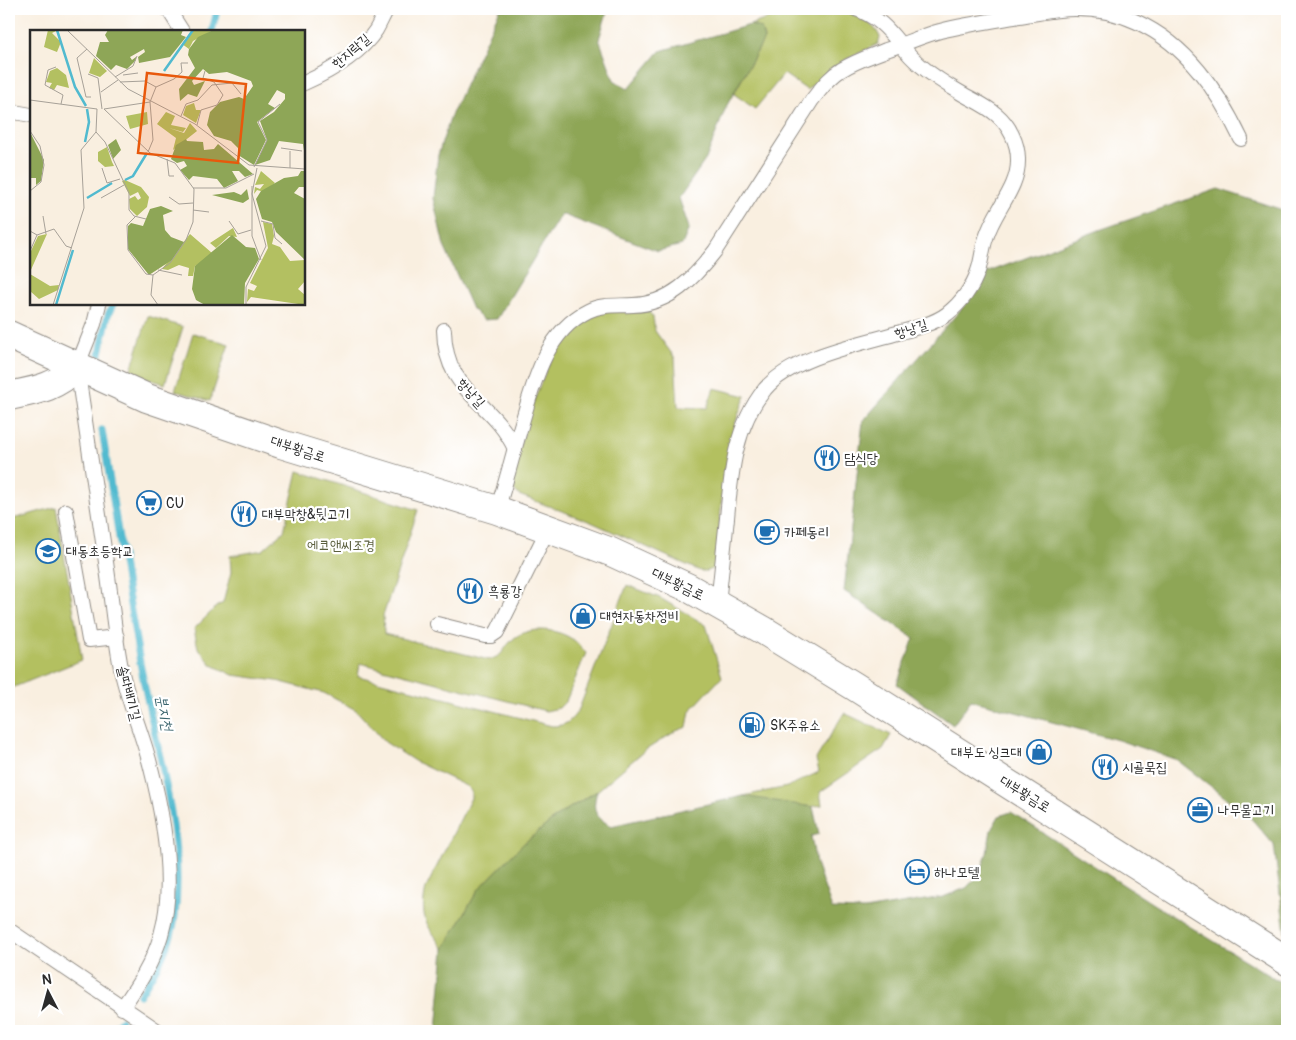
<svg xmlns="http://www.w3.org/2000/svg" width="1296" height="1040" font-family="Pangolin,'Poor Story',sans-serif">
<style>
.green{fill:#b3c061;stroke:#6f7646}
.forest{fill:#8ea657;stroke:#5c6841}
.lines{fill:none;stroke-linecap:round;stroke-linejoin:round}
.stream{stroke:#51bacf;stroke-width:7}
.service-casing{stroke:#928d86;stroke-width:16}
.tertiary-casing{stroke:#928d86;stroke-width:30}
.secondary-casing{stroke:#928d86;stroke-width:30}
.service{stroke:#fff;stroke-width:14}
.tertiary{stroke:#fff;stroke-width:28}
.secondary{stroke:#fff;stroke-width:28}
.labels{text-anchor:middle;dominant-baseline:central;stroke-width:4.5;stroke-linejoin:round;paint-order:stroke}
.street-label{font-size:14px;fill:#2b2b2b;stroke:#fff}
.poi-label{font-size:14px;fill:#2b2b2b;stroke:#fff;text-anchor:start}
.park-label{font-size:14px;fill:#5b5f3e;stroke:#fff}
.water-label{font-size:15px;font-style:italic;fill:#3a646d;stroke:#fff}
.inset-river{fill:none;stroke:#51bacf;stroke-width:2.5}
.inset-road{fill:none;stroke:#a7a198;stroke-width:1}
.view{fill:#e8590c;fill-opacity:0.15;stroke:#e8590c;stroke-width:2.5}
.inset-edge{fill:none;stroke:#2b2b2b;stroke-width:2.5}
</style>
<rect width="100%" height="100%" fill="#fff"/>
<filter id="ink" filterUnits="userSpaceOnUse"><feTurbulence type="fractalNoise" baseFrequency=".02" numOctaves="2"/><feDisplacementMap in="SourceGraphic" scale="10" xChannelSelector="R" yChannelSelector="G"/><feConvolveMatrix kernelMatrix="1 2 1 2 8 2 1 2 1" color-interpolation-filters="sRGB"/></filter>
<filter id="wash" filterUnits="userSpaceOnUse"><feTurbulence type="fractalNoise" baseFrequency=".0096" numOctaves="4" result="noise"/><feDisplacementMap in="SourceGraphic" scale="20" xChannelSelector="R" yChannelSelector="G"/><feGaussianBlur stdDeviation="1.12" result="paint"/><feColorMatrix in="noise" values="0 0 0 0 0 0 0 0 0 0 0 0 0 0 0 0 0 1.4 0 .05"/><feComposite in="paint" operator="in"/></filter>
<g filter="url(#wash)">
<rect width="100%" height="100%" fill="#f9efe0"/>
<g class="green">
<path d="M803,9C829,8 868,10 880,37L878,44L845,60L829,70L807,90L784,74L755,109L734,94L764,39L761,28L750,25L786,12Z"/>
<path d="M630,311H648L653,317L655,331L675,358L678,407L707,408L714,388L746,396C722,447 722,508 716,563L713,569L707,571H700L591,522L519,495C511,488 511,483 512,473C526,429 547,330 596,313C605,310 620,312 630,311Z"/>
<polygon points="148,316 183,327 165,384 130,373"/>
<polygon points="193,333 229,344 210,401 175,391"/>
<path d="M298,471L418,510L383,616L384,634L489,660C506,654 501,651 512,640C528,625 558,628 575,641C579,644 582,649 586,653L566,701L559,708L546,711L360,663L358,676L552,726C567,726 571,721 579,709L627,585L660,598L706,625L722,677L690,711L687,727L676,731L644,751L597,791L560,814L523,844L478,890L444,949C427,924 419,920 426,888L471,798V791L466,786L416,762L385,742L356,710L324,693L277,681L233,675L212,665L198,648L194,629L215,608L223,603L231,572L230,556L263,550L284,531Z"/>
<polygon points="56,507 82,660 9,689 9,520"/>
<path d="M844,713L891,735L883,749L820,792L822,805C797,810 768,801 743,796L787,787L819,772L816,759Z"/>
</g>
<g class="forest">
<polygon points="500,9 608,9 599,39 614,80 628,89 660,51 750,25 761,28 764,39 726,107 706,159 679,198 689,228 682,245 658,251 561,214 497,319 483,320 472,309 444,246 433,198 438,155 450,118"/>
<polygon points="1218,189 1283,210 1287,204 1287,935 1285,933 1274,845 1249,816 1177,760 1118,740 971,700 953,725 897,684 914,638 844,591 863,421 976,292 986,273 1102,229"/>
<path d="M597,791C592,810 594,816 611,826L743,796L813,807L819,834L811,836L816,864L832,909L864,910L943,897L966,888L980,874L987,853L991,830L999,816L1011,812L1153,904L1287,986V1031H437L444,949L478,890L523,844L560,814Z"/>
</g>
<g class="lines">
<g class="stream">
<polyline points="212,31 216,15 216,9"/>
<polyline points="100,353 108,315 113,304"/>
<path d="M102,430C115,511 127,593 142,673C157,753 185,834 175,916C172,945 155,971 140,995"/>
<polyline points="111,1031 121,1021"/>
</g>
</g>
</g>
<g filter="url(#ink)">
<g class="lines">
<defs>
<g id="service">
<polyline points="168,9 182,31"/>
<path d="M304,83C329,72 360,54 376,30C380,23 383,16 387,9"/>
<polyline points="9,111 31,115"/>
<path d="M99,304L94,324L77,367C87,434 97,501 107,569C112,603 115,639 122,673C129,704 142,733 150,764C163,814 176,884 161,935C153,963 138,985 122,1008"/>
<path d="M444,330C445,394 492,399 515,449"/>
<path d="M497,510C506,483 513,454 521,426C533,385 545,332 588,311C602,304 617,306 633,305C670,304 694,278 715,251L812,100C821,89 829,77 841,70C855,61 871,56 886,50C904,44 922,36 940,31C964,25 990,21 1014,17C1034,14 1055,9 1075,9C1096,9 1118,13 1137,22C1187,45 1218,91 1241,139"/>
<polyline points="66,511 89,640 117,637"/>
<path d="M718,604C721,576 724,547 727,518C731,472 735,426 765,389C793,356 861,344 901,332C916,328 935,323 947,314C961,303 973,287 978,271C982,260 982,249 986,238C994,210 1019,189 1018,159C1018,143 1009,125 997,115C987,106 973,100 961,93C947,85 933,76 920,65C895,44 891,22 856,9"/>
<polyline points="437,624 485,636 491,636 497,632 548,529"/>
<polyline points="9,930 158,1031"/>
</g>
<path id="tertiary" d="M9,396C38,390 54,388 77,367"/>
<polyline id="secondary" points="9,335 147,398 281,444 497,510 611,552 687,587 763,630 854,686 1287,961"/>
</defs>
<use href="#service" class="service-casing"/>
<use href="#tertiary" class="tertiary-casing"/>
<use href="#secondary" class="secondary-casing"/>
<use href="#service" class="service"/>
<use href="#tertiary" class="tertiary"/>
<use href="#secondary" class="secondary"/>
</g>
</g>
<defs>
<symbol id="restaurant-ring" viewBox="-11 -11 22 22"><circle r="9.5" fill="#fff" stroke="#1f6fb2" stroke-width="1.5"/><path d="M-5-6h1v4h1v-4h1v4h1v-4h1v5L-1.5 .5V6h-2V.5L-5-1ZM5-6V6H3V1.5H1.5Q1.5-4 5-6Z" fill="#1f6fb2"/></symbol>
<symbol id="supermarket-ring" viewBox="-11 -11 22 22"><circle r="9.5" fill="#fff" stroke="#1f6fb2" stroke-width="1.5"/><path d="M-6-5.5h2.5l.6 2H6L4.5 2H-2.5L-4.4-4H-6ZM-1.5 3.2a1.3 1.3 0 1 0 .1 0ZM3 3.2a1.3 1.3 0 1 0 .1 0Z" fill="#1f6fb2"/></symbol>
<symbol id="cafe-ring" viewBox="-11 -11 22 22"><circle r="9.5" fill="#fff" stroke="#1f6fb2" stroke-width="1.5"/><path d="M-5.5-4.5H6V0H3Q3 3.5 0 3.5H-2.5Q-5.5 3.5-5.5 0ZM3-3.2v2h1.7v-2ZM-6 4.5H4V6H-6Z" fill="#1f6fb2"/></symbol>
<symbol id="school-ring" viewBox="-11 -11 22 22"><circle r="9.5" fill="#fff" stroke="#1f6fb2" stroke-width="1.5"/><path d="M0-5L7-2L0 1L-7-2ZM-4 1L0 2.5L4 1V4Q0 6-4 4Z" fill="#1f6fb2"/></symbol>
<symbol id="shop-ring" viewBox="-11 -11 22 22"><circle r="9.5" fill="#fff" stroke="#1f6fb2" stroke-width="1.5"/><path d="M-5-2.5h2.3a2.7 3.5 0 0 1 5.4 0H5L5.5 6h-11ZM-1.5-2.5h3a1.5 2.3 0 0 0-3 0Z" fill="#1f6fb2"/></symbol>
<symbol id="fuel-ring" viewBox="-11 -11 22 22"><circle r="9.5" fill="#fff" stroke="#1f6fb2" stroke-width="1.5"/><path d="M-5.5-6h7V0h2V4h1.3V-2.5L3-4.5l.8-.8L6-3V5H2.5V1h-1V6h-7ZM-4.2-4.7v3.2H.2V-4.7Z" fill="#1f6fb2"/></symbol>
<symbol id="office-ring" viewBox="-11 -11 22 22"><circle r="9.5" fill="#fff" stroke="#1f6fb2" stroke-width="1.5"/><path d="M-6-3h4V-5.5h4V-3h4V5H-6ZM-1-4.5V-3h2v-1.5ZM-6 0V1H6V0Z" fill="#1f6fb2"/></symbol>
<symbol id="hotel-ring" viewBox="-11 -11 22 22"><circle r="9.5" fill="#fff" stroke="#1f6fb2" stroke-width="1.5"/><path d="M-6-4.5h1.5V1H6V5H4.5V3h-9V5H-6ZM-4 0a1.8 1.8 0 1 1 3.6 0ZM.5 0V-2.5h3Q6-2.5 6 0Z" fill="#1f6fb2"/></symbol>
</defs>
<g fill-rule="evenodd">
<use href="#restaurant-ring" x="813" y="444" width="28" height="28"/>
<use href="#supermarket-ring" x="135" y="489" width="28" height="28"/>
<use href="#restaurant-ring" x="230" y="500" width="28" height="28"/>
<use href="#cafe-ring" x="753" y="518" width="28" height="28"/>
<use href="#school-ring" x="34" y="537" width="28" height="28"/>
<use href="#restaurant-ring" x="456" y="577" width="28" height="28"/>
<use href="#shop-ring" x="569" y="602" width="28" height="28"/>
<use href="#fuel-ring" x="738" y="711" width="28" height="28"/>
<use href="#shop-ring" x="1025" y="738" width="28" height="28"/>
<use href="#restaurant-ring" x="1091" y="753" width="28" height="28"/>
<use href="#office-ring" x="1186" y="796" width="28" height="28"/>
<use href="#hotel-ring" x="903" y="858" width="28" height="28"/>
</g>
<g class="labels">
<g class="street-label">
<text transform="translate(351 51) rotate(-40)">한지락길</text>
<text transform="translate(911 329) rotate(-18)">항낭길</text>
<text transform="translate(471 393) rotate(48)">항낭길</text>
<text transform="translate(298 449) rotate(18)">대부황금로</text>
<text transform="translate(678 584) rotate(26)">대부황금로</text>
<text transform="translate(129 693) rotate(75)">솔따배기길</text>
<text transform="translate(1025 794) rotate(32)">대부황금로</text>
</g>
<g class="poi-label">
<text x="844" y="458">담식당</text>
<text x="166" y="503">CU</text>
<text x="262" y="514">대부막창&amp;뒷고기</text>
<text x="784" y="532">카페동리</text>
<text x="66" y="551">대동초등학교</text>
<text x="488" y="591">흑룡강</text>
<text x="600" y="616">대현자동차정비</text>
<text x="770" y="725">SK주유소</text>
<text x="1022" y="752" text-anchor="end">대부도 싱크대</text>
<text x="1122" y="767">시골묵집</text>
<text x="1218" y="810">나무물고기</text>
<text x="934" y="872">하나모텔</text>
</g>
<g class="park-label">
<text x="341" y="545">에코앤씨조경</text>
</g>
<g class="water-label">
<text transform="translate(164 713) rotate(79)">분지천</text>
</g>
</g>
<g transform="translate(30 30)">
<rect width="275" height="275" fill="#f9efe0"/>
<path d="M18,0L26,1L22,3L31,12L27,22L14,17ZM163,0H183L163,11L159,19L152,14ZM64,28L77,41L70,47L59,43ZM27,38L36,45L39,58L27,55L24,60L19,58L22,53L16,52L20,41ZM164,73L166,80H171L166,93L153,85L156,76ZM117,82L118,94L100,99L96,86ZM136,82L145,86L141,95L156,98L153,102L139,98L154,103L160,93L167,101L143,120L146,108L127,94ZM77,117L82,132L84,136L75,137L68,131V122ZM231,141L245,153L234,162L227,160L224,164L225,157L230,159L234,154L225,155ZM95,150L111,157L119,167L117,177L107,186L100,179L99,169L105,166L108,170L111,168L108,162L100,166L92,151ZM233,192L242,194L244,206L242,214L250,217L260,231L275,230V251L268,259L275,265V275L221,267L217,272L218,259L224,261L227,256L220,253L238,218ZM203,198L207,207L199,206L186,218L180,213ZM17,204L0,242V223L8,206ZM160,204L182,223L177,229L165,236L163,246H158L159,238L149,235L138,240L132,239ZM0,244L20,256L29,255L28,260L9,269L0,261Z" fill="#b3c061"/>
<path d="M78,0H153L151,5L156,7L140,27L109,33L108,27L115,22L114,19L100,27L102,30L106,27V30L97,39L86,35L81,40L66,26L70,12H79L75,5ZM183,0H275V127L273,114L249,111L240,130L225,135L237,110L230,91L244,82L255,69V64L247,60L238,74L245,78L227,92L236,110L224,135L208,125V118L201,111L184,106L177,95L180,82L190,72L209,67L214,69L223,56L221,51L197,42L179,44L173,39L162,51L164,55L175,51L167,67L158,64L150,71L149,59L165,38L158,25L159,19L168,7ZM0,102L14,130L11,151L6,155V148H0ZM86,109L91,120L83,129L78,115ZM156,109L157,111L173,112L174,120L184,119L188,114L223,144L215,147L209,141H202L208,151L194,158L187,149L163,146L159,150L150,140L157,136L154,131L147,133L141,129L146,115ZM271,141H275V157H269L264,163L275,169V230L246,202L242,192L232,189L226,169L231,161L254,148L268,146ZM217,159L219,169L213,173L182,165L204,162L211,165ZM131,176L143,181L133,185L135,200L141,207L154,212L142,230L119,245L98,219V196L101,193L113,196L120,179ZM202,205L216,217L225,218L229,229L215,253L214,275H175L166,270L162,259L165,236Z" fill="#8ea657"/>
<path class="inset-river" d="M27,0L45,57L56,76M134,41L163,0M55,112L59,92L57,79M95,150L103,146L117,123M57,168L82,153M26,275L43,220"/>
<path class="inset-road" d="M37,0L98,59L165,94L219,135L275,139M57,19L47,28L56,67H61M26,37L18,40L15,55L33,65L31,74M58,44L68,48L72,79M93,45L108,43M85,47L103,36L107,26M90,52L115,51L126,57M71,62L88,50M0,70L67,79M67,79L66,102L75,112L99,163V180L104,186L116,189M74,79L120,123L145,133L164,159L163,192L156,210L140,233L123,245L116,244L98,220L97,195L106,186M74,79L120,72M151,86L156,74L168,70L182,55L202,53L211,64M167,95L171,80L187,75L193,65L184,52L173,48L175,41M0,101L10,116L14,135L11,152L0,161M251,118L272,121M260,121V138M118,122L123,110L120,72L126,57L144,49L152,42L151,33H158M137,129L139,146H144M224,137L237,110L228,92L250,74M72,138L77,153L90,149M222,156V206L231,230M163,158H196L224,144M139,167L149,174L163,173M71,168L94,155M163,180L179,182M13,186L16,204M199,191L208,204L221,200M231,191L243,194L245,208L252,214M0,201L7,205L24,199L36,216L42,218M0,221L7,205M128,240L152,245M123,245L121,265L128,275M23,275L54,178L51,120L66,102M216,275V257L236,216L222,164L227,138"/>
<path class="view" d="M117,43L216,54L208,133L108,123Z"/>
<rect width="275" height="275" class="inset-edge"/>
</g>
<rect width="1296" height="1040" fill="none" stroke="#fff" stroke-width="30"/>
<g transform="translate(48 992) rotate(354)" stroke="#ffffff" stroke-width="4" paint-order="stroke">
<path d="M0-4L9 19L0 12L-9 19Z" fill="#2b2b2b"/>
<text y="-8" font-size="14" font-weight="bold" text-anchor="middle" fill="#2b2b2b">N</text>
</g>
</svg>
